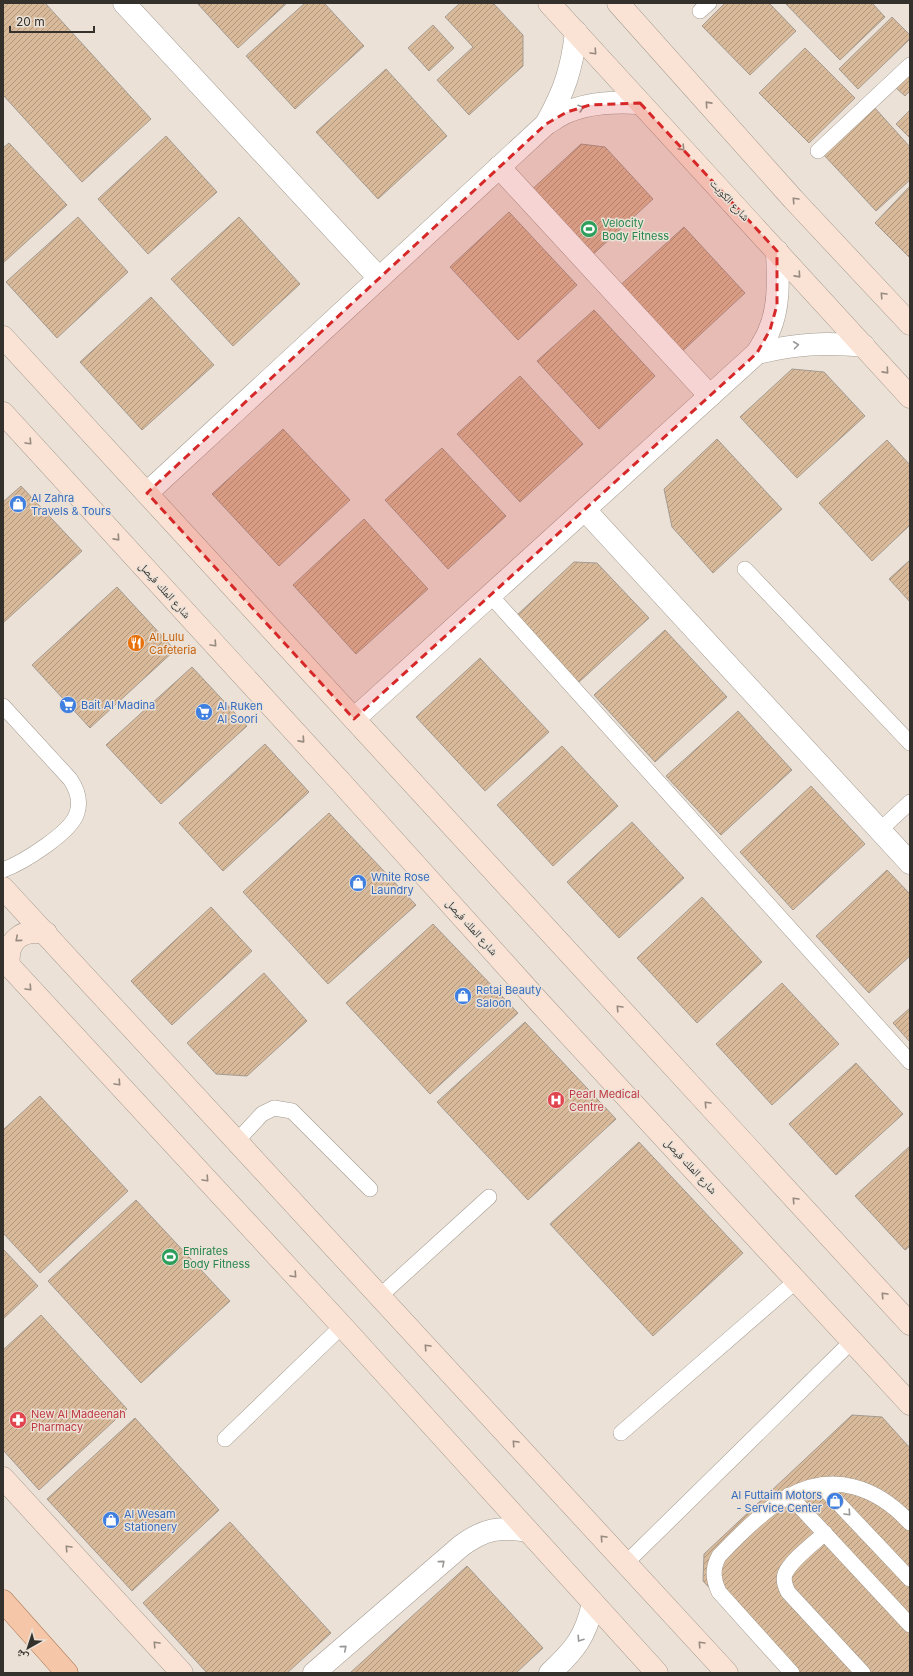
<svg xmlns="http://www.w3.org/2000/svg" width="913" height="1676" font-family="Inter,'Noto Naskh Arabic',sans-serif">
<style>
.building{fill:url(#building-hatch);stroke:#a59b92}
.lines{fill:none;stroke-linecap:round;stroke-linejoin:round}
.lane-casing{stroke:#a49b91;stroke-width:16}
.street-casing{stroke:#a49b91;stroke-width:23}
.secondary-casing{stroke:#a49b91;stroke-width:23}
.primary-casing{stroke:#ae7a57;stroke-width:23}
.lane{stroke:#fff;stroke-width:15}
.street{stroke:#fff;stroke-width:22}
.secondary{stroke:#fae3d4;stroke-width:22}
.primary{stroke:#f5c7a8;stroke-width:22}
.oneway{stroke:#978a80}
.oneway2{stroke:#9a9896}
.marked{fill:#d62828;fill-opacity:0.2;stroke:#d62828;stroke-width:3;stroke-dasharray:8 5;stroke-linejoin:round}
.labels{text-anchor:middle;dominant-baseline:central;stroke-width:3;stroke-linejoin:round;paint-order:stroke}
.street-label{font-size:11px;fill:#34302c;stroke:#ebe1d7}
.leisure-label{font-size:11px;fill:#27864d;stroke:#ebe1d7;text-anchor:start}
.shop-label{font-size:11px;fill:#366cbe;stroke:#ebe1d7;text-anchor:start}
.food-label{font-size:11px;fill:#c56008;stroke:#ebe1d7;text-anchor:start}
.health-label{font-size:11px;fill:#be3a42;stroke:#ebe1d7;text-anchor:start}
</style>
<defs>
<pattern id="building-hatch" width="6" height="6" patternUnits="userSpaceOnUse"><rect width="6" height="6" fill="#d8ba9a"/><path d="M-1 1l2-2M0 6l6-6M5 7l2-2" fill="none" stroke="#b0987e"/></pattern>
</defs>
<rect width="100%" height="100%" fill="#ebe1d7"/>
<g class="building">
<polygon points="3,3 45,3 151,119 82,182 3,95"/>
<polygon points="197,3 287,3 238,48"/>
<polygon points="305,3 324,3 364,46 295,109 246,56"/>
<polygon points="460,3 493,3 523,35 523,66 469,115 437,80 473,47 445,17"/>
<polygon points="725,3 769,3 796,31 750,75 702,26"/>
<polygon points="785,3 872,3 885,17 840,60"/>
<polygon points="892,17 910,35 910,39 858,89 839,69"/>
<polygon points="433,25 454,48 429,71 408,48"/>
<polygon points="805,48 855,98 809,143 759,93"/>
<polygon points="386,69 447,136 378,199 316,132"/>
<polygon points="910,72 910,91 905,96 895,87"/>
<polygon points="874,107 910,147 910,180 876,211 823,154"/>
<polygon points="910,110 910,138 896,124"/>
<polygon points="166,136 217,192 148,254 98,199"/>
<polygon points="9,143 67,205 3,263 3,148"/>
<polygon points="581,144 605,147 653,199 587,260 526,195"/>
<polygon points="910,186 910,258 875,223"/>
<polygon points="509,212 577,285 518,340 450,267"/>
<polygon points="78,217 128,272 57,338 6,282"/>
<polygon points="239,217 300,284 233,346 171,279"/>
<polygon points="684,227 745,293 676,357 615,290"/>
<polygon points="151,297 214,365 142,430 80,362"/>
<polygon points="594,310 655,376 599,429 537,361"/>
<polygon points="792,369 824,372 865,416 797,478 740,417"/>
<polygon points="520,376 583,444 520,502 457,434"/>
<polygon points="283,429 350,500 279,566 212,494"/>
<polygon points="717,439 782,509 713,573 672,527 664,489"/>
<polygon points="887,440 910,465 910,525 872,561 819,503"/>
<polygon points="442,448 506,516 448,569 385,500"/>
<polygon points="21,486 82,551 3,623 3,502"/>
<polygon points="364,519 428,589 356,654 293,585"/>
<polygon points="910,560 910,602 889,579"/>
<polygon points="574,562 597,563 649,618 578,683 516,616"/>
<polygon points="117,587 175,650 90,728 32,665"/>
<polygon points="665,630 727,697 655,762 594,695"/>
<polygon points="480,658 549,732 485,791 416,717"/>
<polygon points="192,667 247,726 161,804 106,745"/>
<polygon points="738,711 792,770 721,835 666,776"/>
<polygon points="265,744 309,792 223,871 179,823"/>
<polygon points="562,746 618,806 553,866 497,805"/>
<polygon points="811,786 865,844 793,910 740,852"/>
<polygon points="329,813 416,905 328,984 243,892"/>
<polygon points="632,822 684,878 619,938 567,882"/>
<polygon points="887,870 910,894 910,956 869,993 816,936"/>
<polygon points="702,897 762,962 697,1023 637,958"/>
<polygon points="211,907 252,951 172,1025 131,981"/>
<polygon points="433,924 518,1013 430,1094 346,1003"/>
<polygon points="264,973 307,1021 247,1076 216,1074 187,1043"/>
<polygon points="782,983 839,1044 772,1105 716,1044"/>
<polygon points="910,1008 910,1042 893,1023"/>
<polygon points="525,1022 616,1119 528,1200 437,1102"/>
<polygon points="856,1063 903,1114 836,1175 789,1124"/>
<polygon points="40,1096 128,1191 40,1273 3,1233 3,1130"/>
<polygon points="639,1142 743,1253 653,1336 550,1224"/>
<polygon points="910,1146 910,1246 905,1250 855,1196"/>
<polygon points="136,1200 230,1301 141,1383 48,1281"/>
<polygon points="3,1249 38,1286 3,1319"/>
<polygon points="41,1315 127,1409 39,1490 3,1450 3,1350"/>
<polygon points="852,1415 882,1417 910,1448 910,1673 788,1673 703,1581 704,1554"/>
<polygon points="135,1418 219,1510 132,1591 47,1499"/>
<polygon points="230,1522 331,1633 287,1673 207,1673 143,1603"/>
<polygon points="467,1566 543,1648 516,1673 350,1673"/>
</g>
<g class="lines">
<defs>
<g id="lane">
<polyline points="700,11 709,3"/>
<polyline points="818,151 910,65"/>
<polyline points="745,569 910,743"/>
<polyline points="490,595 910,1062"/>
<path d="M3,706L70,779C77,789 81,800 77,813C71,833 22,863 3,870"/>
<polyline points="880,830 910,802"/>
<polyline points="237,1141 262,1114 274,1108 292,1111 370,1189"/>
<polyline points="380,1296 489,1197"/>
<polyline points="621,1433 796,1281"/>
<polyline points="225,1439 342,1326"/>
<polyline points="821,1485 910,1579"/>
<polyline points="789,1495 910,1625"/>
<path d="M825,1533C814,1543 790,1561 785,1574C783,1580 785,1586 788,1592L863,1673"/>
<polyline points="626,1563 852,1341"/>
<path d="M792,1673L719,1592C713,1579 712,1569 719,1556C737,1537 766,1508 789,1496C834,1471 878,1488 910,1523"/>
</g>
<g id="street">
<polyline points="124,3 379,278"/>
<path d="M546,124C564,92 572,69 576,32"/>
<polyline points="499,167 710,396"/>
<path d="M757,353C797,344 823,342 864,346"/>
<path d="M147,493L546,124C553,120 560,115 567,112C591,102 616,102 640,103"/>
<polyline points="585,510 910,863"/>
<path d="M354,719L757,353C761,346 766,339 769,331C780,306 778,278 777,251"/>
<path d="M314,1673L461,1546C484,1529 500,1526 528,1531"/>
<path d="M550,1673C575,1650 586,1636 593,1603"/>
</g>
<g id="secondary">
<polyline points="549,3 910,397"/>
<polyline points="618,3 793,199 910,324"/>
<polyline points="3,337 910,1324"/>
<polyline points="3,413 338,779 540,1003 910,1404"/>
<polyline points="3,888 727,1673"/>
<polyline points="3,959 342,1326 657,1673"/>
<path d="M9,966C6,941 21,928 46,933"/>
<polyline points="3,1478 182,1673"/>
</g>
<polyline id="primary" points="3,1601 67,1673"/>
</defs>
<use href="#lane" class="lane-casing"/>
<use href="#street" class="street-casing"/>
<use href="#secondary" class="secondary-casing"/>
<use href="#primary" class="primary-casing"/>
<use href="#lane" class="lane"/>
<use href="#street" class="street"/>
<use href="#secondary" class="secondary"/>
<use href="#primary" class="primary"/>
</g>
<defs><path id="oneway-chevron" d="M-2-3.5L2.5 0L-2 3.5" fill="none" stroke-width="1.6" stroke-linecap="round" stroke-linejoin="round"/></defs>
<g class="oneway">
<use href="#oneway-chevron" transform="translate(594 52) rotate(47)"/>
<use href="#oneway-chevron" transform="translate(708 104) rotate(-132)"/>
<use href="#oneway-chevron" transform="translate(682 148) rotate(47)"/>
<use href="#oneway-chevron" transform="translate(795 200) rotate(-133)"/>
<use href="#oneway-chevron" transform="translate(798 275) rotate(48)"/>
<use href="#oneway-chevron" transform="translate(883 295) rotate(-133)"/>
<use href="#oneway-chevron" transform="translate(886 371) rotate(48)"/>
<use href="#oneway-chevron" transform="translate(29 442) rotate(47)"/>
<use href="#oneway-chevron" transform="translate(117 538) rotate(48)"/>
<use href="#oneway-chevron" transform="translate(214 644) rotate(47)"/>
<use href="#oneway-chevron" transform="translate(302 740) rotate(48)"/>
<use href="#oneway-chevron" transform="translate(18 939) rotate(139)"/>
<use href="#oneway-chevron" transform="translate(29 988) rotate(47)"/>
<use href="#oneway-chevron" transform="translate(619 1008) rotate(-133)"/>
<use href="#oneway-chevron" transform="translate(118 1083) rotate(47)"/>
<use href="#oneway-chevron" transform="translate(707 1104) rotate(-133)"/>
<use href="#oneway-chevron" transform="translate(206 1179) rotate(47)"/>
<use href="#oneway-chevron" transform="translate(795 1200) rotate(-133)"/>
<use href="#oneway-chevron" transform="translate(294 1275) rotate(47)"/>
<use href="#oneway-chevron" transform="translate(884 1295) rotate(-133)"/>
<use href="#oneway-chevron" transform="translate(427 1347) rotate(-133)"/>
<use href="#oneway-chevron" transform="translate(515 1443) rotate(-133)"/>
<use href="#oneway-chevron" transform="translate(603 1538) rotate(-133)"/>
<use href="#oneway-chevron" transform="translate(68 1548) rotate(-133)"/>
<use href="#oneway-chevron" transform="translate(156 1644) rotate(-133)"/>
<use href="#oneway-chevron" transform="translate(701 1644) rotate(-133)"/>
</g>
<g class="oneway2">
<use href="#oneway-chevron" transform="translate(581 108) rotate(-17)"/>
<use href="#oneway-chevron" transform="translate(796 345) rotate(-7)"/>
<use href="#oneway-chevron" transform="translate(848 1513) rotate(47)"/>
<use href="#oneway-chevron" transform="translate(442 1563) rotate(-41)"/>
<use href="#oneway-chevron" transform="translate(580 1639) rotate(124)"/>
<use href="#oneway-chevron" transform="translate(344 1648) rotate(-41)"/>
</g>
<path class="marked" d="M640,103L777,251V305L770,330L757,353L354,719L147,493L546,124L567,112L590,105Z"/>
<defs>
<symbol id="stadium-disc" viewBox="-11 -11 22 22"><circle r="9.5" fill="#2e9e5b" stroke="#ebe1d7"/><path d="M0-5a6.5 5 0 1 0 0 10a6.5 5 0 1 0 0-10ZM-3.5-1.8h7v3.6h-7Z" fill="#fff"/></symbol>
<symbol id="shop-disc" viewBox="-11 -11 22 22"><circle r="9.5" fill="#3f7fe0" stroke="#ebe1d7"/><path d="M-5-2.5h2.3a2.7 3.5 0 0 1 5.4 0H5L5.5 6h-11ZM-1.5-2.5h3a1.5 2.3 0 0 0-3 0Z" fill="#fff"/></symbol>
<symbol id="restaurant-disc" viewBox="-11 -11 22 22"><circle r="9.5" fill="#e8710a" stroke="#ebe1d7"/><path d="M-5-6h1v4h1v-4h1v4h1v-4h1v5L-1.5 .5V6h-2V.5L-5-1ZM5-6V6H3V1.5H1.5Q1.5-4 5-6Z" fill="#fff"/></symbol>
<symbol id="supermarket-disc" viewBox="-11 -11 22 22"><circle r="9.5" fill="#3f7fe0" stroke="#ebe1d7"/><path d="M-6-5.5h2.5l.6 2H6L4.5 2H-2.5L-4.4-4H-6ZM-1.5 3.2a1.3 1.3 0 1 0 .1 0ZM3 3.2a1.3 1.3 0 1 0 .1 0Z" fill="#fff"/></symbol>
<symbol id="hospital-disc" viewBox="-11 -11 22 22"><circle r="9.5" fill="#e0444e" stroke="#ebe1d7"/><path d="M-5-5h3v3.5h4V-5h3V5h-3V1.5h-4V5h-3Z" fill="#fff"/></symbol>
<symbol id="pharmacy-disc" viewBox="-11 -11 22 22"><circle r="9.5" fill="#e0444e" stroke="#ebe1d7"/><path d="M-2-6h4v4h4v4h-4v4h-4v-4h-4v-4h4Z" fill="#fff"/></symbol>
</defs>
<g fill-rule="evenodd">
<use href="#stadium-disc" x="579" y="219" width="20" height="20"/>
<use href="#shop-disc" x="8" y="494" width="20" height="20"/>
<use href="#restaurant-disc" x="126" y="633" width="20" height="20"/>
<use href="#supermarket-disc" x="58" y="695" width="20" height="20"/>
<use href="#supermarket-disc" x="194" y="702" width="20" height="20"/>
<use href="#shop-disc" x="348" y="873" width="20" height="20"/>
<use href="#shop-disc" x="453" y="986" width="20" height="20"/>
<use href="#hospital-disc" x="546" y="1090" width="20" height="20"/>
<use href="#stadium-disc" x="160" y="1247" width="20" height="20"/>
<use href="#pharmacy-disc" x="8" y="1410" width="20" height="20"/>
<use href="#shop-disc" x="825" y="1491" width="20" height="20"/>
<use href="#shop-disc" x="101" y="1510" width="20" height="20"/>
</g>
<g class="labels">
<g class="street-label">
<text transform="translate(730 200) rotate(47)">شارع الكويت</text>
<text transform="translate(165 590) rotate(48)">شارع الملك فيصل</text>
<text transform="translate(472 927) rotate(48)">شارع الملك فيصل</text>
<text transform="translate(691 1166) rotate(47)">شارع الملك فيصل</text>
</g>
<g class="leisure-label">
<text x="602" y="223">Velocity<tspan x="602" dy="13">Body Fitness</tspan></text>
<text x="183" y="1251">Emirates<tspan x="183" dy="13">Body Fitness</tspan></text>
</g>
<g class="shop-label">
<text x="31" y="498">Al Zahra<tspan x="31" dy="13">Travels &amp; Tours</tspan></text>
<text x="81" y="705">Bait Al Madina</text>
<text x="217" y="706">Al Ruken<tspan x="217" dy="13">Al Soori</tspan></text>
<text x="371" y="877">White Rose<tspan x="371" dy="13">Laundry</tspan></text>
<text x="476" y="990">Retaj Beauty<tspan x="476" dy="13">Saloon</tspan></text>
<text x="822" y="1495" text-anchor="end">Al Futtaim Motors<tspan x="822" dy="13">- Service Center</tspan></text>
<text x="124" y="1514">Al Wesam<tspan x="124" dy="13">Stationery</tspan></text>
</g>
<g class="food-label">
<text x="149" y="637">Al Lulu<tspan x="149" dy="13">Cafeteria</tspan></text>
</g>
<g class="health-label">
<text x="569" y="1094">Pearl Medical<tspan x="569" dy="13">Centre</tspan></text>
<text x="31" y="1414">New Al Madeenah<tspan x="31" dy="13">Pharmacy</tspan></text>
</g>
</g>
<rect width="913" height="1676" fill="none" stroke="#34302c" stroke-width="8"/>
<g transform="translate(28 1648) rotate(219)" stroke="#ebe1d7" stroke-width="3" paint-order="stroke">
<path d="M0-3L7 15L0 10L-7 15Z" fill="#34302c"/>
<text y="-6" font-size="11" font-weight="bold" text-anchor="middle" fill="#34302c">ش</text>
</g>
<path d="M10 26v6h84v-6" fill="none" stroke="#34302c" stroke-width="2"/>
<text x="16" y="26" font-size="12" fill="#34302c" stroke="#ebe1d7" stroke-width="3" paint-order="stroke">20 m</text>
</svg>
